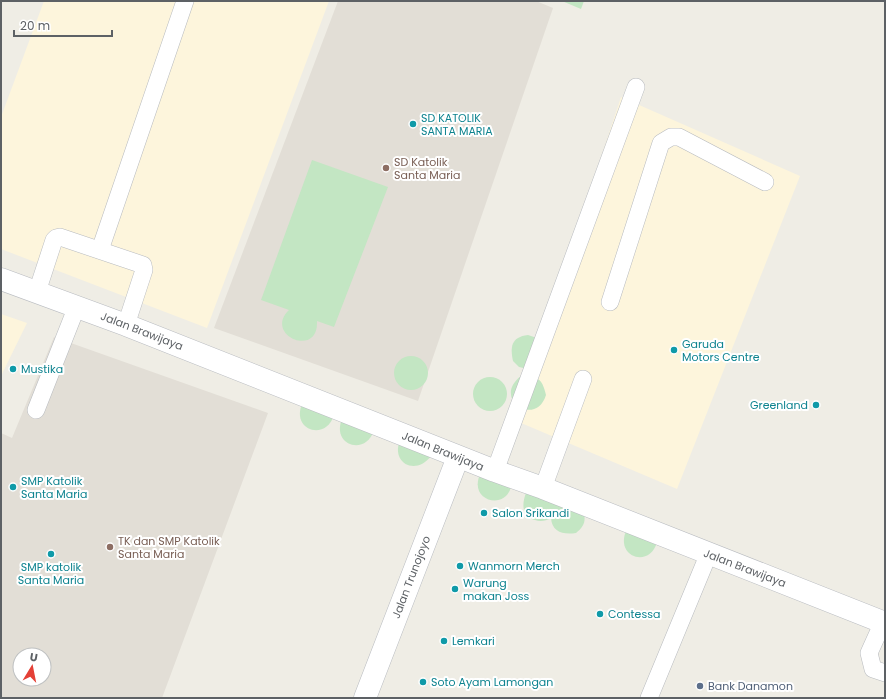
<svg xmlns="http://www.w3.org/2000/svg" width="886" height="699" font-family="Poppins,sans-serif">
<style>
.commercial{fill:#fdf5dc}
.education{fill:#e2ded6;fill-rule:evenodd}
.green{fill:#c3e6c3}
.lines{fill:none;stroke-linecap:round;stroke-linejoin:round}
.service-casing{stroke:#b8bbbf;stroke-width:18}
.secondary-casing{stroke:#b9bcc1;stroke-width:23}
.service{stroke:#fff;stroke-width:17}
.secondary{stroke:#fff;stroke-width:22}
.culture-dot{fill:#0f9aa8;stroke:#fff;stroke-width:1.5}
.education-dot{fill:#8d6e63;stroke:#fff;stroke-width:1.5}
.service-dot{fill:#5c6f8a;stroke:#fff;stroke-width:1.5}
.labels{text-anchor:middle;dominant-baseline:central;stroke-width:4;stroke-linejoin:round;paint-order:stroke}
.culture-label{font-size:11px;fill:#0d838f;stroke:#fff;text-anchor:start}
.education-label{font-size:11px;fill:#785e54;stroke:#fff;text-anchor:start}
.street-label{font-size:11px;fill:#5d6165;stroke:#fff}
.service-label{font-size:11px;fill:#4e5e75;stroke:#fff;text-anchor:start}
</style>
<rect width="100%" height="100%" fill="#efede5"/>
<g class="commercial">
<polygon points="44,1 329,1 207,328 1,249 1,117"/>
<polygon points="621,97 800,176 677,489 514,420"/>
<polygon points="1,314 27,323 1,376"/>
</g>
<g class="education">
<polygon points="338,1 536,1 553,8 418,401 214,328"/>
<path d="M54,337L268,413L162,698H1V433L12,438ZM20,655H44V679H20Z"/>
</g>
<g class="green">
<polygon points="562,1 584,1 581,9"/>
<path d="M312,160L388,187L334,327L317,321C319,359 263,335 289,310L261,300Z"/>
<path d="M528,335L540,339L528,369L519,367L513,361C510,347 511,337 528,335Z"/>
<circle cx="411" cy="373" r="17"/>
<path d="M521,376C537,377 542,377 546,395C536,428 491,399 521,376Z"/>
<circle cx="490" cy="394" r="17"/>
<path d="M303,402L334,415C326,442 289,430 303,402Z"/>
<path d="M343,417L374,430C366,457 329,445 343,417Z"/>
<path d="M401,438L431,456C415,477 389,462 401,438Z"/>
<path d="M481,472L511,486C507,511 466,502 481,472Z"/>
<path d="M526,493L584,513C586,523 583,527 576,533C563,535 552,532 551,518C546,521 540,522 535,520C521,517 522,503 526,493Z"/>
<path d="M627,529L657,542C650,569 613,557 627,529Z"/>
</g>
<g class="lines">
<defs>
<g id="service">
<polyline points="100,250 185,1"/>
<polyline points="37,292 54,240 56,238 60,237 143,265 144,270 126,325"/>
<polyline points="610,302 661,143 671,137 679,137 765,182"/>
<polyline points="36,410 77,306"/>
<polyline points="495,471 636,87"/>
<polyline points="543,488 583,379"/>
<polyline points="883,622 869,653 873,669 885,673"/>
<polyline points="649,698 709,553"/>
</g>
<g id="secondary">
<polyline points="1,279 126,325 495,471 543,488 885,623"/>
<polyline points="365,698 458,457"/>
</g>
</defs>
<use href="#service" class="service-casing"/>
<use href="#secondary" class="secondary-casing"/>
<use href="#service" class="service"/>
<use href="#secondary" class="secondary"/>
</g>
<g class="culture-dot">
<circle cx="413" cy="124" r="4"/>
<circle cx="674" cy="350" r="4"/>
<circle cx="13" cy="369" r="4"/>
<circle cx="816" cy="405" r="4"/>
<circle cx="13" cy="487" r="4"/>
<circle cx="484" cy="513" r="4"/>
<circle cx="51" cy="554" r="4"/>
<circle cx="460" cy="566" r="4"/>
<circle cx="455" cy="589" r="4"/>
<circle cx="600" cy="614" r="4"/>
<circle cx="444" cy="641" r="4"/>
<circle cx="423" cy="682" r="4"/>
</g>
<g class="education-dot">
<circle cx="386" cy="168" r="4"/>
<circle cx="110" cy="547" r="4"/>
</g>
<circle class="service-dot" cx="700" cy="686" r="4"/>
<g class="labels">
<g class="culture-label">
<text x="421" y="118">SD KATOLIK<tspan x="421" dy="13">SANTA MARIA</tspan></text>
<text x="682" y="344">Garuda<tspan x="682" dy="13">Motors Centre</tspan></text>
<text x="21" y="369">Mustika</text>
<text x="808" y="405" text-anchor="end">Greenland</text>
<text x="21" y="481">SMP Katolik<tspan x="21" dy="13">Santa Maria</tspan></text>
<text x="492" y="513">Salon Srikandi</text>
<text x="468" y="566">Wanmorn Merch</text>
<text x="51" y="567" text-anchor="middle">SMP katolik<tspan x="51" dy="13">Santa Maria</tspan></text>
<text x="463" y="583">Warung<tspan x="463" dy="13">makan Joss</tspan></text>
<text x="608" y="614">Contessa</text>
<text x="452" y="641">Lemkari</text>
<text x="431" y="682">Soto Ayam Lamongan</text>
</g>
<g class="education-label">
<text x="394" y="162">SD Katolik<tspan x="394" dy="13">Santa Maria</tspan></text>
<text x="118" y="541">TK dan SMP Katolik<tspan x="118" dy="13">Santa Maria</tspan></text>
</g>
<g class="street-label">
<text transform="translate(142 331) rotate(21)">Jalan Brawijaya</text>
<text transform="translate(443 451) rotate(22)">Jalan Brawijaya</text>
<text transform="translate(745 568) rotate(21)">Jalan Brawijaya</text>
<text transform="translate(411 577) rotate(-69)">Jalan Trunojoyo</text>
</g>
<g class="service-label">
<text x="708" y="686">Bank Danamon</text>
</g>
</g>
<rect width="886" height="699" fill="none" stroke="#5d6165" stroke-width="4"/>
<g transform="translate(32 667) rotate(10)"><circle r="19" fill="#ffffff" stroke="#bec0c1"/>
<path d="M0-3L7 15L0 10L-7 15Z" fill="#e44036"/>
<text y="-6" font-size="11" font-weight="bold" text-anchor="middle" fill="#5d6165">U</text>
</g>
<path d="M14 30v6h98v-6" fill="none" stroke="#5d6165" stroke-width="2"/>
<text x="20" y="30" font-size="12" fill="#5d6165" stroke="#ffffff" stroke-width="3" paint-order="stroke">20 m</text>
</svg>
